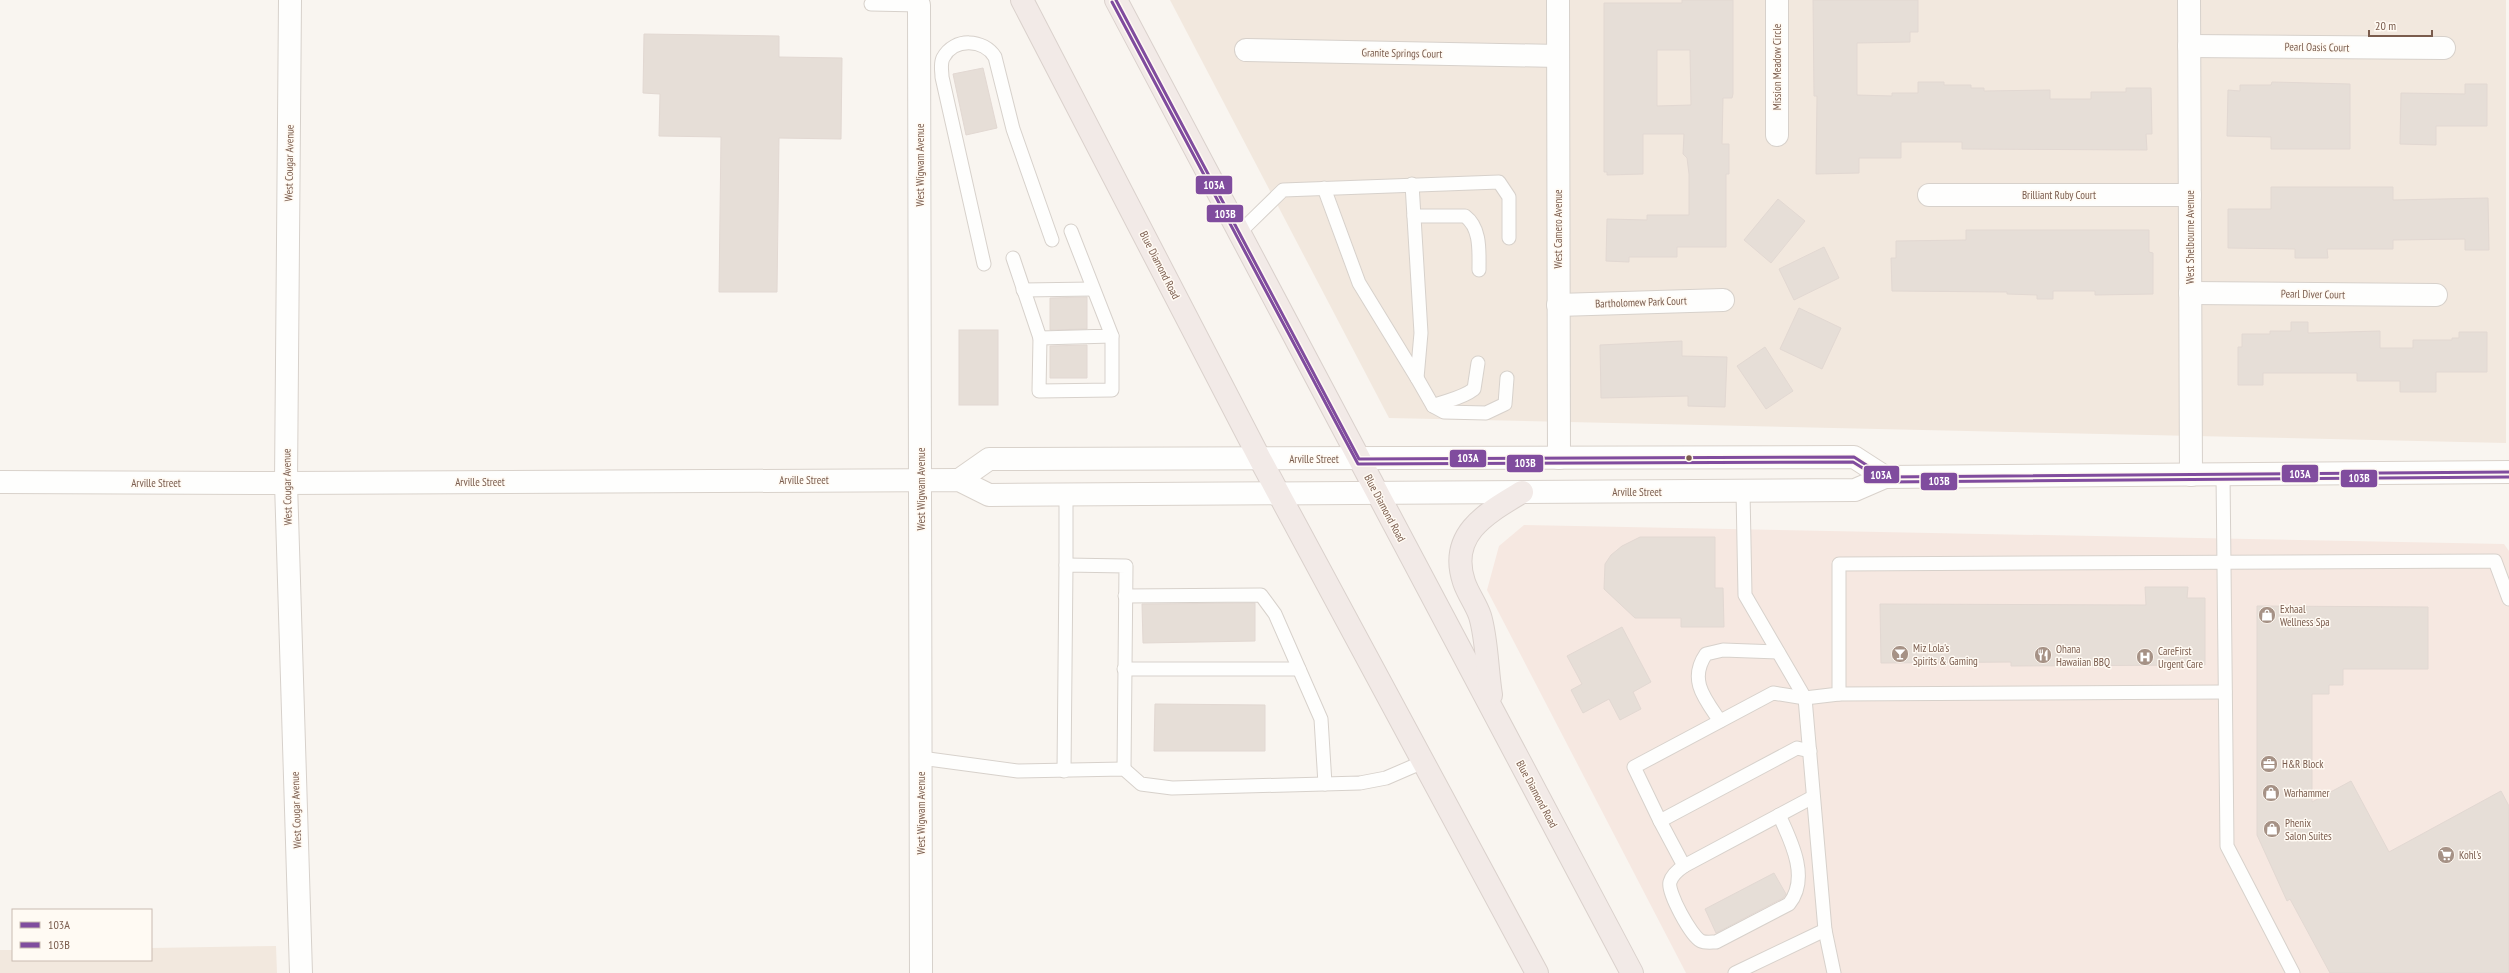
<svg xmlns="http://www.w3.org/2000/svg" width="2509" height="973" font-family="'PT Sans Narrow',sans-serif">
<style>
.residential{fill:#f2e8de}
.commercial{fill:#f6e8e1}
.building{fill:#e6ded7;stroke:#e2d8d2;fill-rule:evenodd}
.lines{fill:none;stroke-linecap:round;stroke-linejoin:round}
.lane-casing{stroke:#d7d1cb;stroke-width:15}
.street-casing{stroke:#d7d1cb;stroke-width:24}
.secondary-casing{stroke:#d9d2cb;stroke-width:24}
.highway-casing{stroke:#dad1cc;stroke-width:24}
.lane{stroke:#fefefd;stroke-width:13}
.street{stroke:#fefefd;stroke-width:22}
.secondary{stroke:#fefefd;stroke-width:22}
.highway{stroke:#f2eae7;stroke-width:22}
.bus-1-casing{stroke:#fffaf3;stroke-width:6}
.bus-2-casing{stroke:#fffaf3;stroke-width:6}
.bus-1{stroke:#804c9e;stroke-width:3}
.bus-2{stroke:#804c9e;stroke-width:3}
.bus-dot{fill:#7a5c4d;stroke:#fffaf3;stroke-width:1.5}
.labels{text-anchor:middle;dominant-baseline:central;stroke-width:3;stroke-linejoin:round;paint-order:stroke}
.street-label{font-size:11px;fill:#7a5c4d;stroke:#fffaf3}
.poi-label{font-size:11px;fill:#7a5c4d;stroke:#fffaf3;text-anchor:start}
.line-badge{stroke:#fffaf3;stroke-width:1.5}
.badge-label{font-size:11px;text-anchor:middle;font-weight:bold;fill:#fff}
</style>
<rect width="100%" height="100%" fill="#f9f5f0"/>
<g class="residential">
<polygon points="1170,0 2506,0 2506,443 1389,418"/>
<polygon points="276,946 277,973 0,973 0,950 13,950 13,960 151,960 151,948"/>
</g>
<polygon class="commercial" points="1524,525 2504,544 2509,551 2509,973 1686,973 1487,590 1499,546"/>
<g class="building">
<path d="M1682,0H1733V94L1732,98H1723L1722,144H1729V174H1726V247H1677V257H1629V262L1606,261L1607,219L1647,220V215H1689V174L1687,158L1683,154L1684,134H1643V174L1607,175V172H1604V3H1682ZM1657,50H1690L1691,105L1657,106Z"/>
<polygon points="1813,0 1918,0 1918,32 1910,32 1910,42 1857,43 1857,95 1892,96 1892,93 1918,93 1918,82 1944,82 1944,85 1971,85 1971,88 1984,88 1984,91 2050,90 2050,99 2091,99 2091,92 2126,92 2126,88 2151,88 2152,134 2146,134 2147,150 1962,149 1962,142 1901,142 1901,158 1859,158 1859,173 1816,174 1817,96 1814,96"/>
<polygon points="644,34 779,36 779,57 842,58 841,139 779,138 777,292 719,292 721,137 659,136 660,94 643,93"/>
<polygon points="983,68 997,128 966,135 953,74"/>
<polygon points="2272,82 2350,84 2350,149 2271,149 2271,137 2227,136 2228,90 2240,91 2240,85 2271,85"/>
<polygon points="2465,84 2487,84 2487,126 2436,126 2436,145 2400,144 2401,93 2465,94"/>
<polygon points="2271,187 2393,187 2393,200 2488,198 2489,250 2465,250 2465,239 2393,240 2393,249 2327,249 2328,258 2295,258 2295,249 2228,248 2228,209 2271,209"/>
<polygon points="1778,199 1805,221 1771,263 1744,240"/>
<polygon points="1966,230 2149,230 2149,252 2153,253 2153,294 2095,295 2095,291 2053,291 2053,299 2037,299 2037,295 2007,294 2007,292 1892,291 1891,258 1896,258 1896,241 1966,240"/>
<polygon points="1824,247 1839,278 1794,300 1779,269"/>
<polygon points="1087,297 1087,329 1050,330 1050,298"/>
<polygon points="1799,308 1841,328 1822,369 1780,349"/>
<polygon points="2291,322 2308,322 2308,333 2380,331 2380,348 2413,348 2413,340 2452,340 2452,338 2459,338 2459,332 2487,332 2487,372 2436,372 2436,392 2400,392 2400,381 2357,381 2357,373 2263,373 2263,385 2238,385 2238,347 2242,347 2242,334 2270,334 2270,331 2291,331"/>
<rect x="959" y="330" width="39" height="75"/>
<polygon points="1682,341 1682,356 1727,357 1725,407 1688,406 1688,396 1601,398 1600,345"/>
<polygon points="1087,345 1087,378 1050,378 1050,346"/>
<polygon points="1765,347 1793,391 1766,409 1737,366"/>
<polygon points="1640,537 1715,537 1715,588 1723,588 1724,627 1681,627 1681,618 1635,618 1604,589 1605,564 1611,555 1622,546"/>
<polygon points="2145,587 2188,587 2187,598 2205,598 2205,665 2011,666 2011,662 1881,663 1880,604 2146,605"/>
<polygon points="1255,603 1255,641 1143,643 1142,604"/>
<polygon points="2257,606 2428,607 2428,669 2343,669 2343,685 2329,685 2329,694 2312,694 2312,802 2351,781 2389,852 2501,791 2509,806 2509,973 2330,973 2290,899 2287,901 2257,835"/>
<polygon points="1622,627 1651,682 1633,692 1641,709 1620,720 1609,699 1583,713 1571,690 1582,684 1567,656"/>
<polygon points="1155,704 1265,705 1265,751 1154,751"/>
<polygon points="1774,873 1786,894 1783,898 1716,933 1705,909"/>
</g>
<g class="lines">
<defs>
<g id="lane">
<polyline points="871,4 919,5"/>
<polyline points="1324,188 1359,283 1417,378 1421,333 1412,184"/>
<path d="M1414,216H1465C1481,228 1479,251 1479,270"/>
<polyline points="1239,233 1283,190 1499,182 1509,197 1509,238"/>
<polyline points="1013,258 1040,338 1112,336 1071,231"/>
<path d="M984,264L942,77C942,71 940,64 943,58C954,37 984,39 995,57L1013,129L1052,240"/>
<polyline points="1023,290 1093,289"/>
<polyline points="1040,338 1039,391 1112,390 1112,336"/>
<polyline points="1417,378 1433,406 1444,412 1486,413 1505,404 1507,378"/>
<path d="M1433,406C1447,400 1461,399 1474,389L1478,363"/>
<polyline points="2223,474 2227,846 2293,973"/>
<polyline points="1743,491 1745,595 1805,698 1825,930 1834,973"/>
<polyline points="1066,565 1066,495"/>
<polyline points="1125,596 1261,595 1275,614 1321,719 1325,784"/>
<polyline points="1124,669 1299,669"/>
<polyline points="1839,694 2225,692"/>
<path d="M1720,721C1705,699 1688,680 1706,654L1723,650L1778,652"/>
<polyline points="1810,751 1797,748 1660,821 1634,767 1773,693 1805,698 1839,694 1839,564 2495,561 2509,599"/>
<polyline points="921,758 1018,771 1124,769 1141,784 1172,788 1360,783 1386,778 1423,762"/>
<polyline points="1064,771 1066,565 1126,566 1124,769"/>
<polyline points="1660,821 1684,866 1813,797"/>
<path d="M1684,866C1678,870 1672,875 1670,882C1667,892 1691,936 1701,941C1705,943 1712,942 1716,942L1789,904C1810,878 1791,841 1779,815"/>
<polyline points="1735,973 1825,930"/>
</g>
<g id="street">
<polyline points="290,0 286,483 301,973"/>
<polyline points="1558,0 1559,458"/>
<polyline points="1777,0 1777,135"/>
<polyline points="2189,0 2191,475"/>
<polyline points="919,5 921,973"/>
<polyline points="2189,46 2444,48"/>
<polyline points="1246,50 1558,56"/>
<polyline points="1929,195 2190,195"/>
<polyline points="2190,293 2436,295"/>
<polyline points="1558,305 1723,300"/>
</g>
<g id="secondary">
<polyline points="959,480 989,459 1854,457 1885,477"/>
<polyline points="0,482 286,483 959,480 989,495 1855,490 1885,477 2509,472"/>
</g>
<g id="highway">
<polyline points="1022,0 1260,459 1537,973"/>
<polyline points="1116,0 1632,973"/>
<path d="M1491,695C1487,670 1487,639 1480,616C1476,604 1468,594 1464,582C1448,534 1487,513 1522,492"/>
</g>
</defs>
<use href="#lane" class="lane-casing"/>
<use href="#street" class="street-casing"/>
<use href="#secondary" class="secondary-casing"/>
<use href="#highway" class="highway-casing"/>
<use href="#lane" class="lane"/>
<use href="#street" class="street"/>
<use href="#secondary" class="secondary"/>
<use href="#highway" class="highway"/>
<defs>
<polyline id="bus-1" points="1116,0 1359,459 1854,457 1885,477 2509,472"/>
<polyline id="bus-2" points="1112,2 1358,464 1853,462 1885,482 2509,477"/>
</defs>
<use href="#bus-1" class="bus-1-casing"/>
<use href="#bus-2" class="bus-2-casing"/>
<use href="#bus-1" class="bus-1"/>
<use href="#bus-2" class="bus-2"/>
</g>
<defs>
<symbol id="shop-disc" viewBox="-11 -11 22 22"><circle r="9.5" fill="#a69286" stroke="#fffaf3"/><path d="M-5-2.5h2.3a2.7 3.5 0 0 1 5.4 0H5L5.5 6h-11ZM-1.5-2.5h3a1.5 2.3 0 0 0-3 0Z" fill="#fff"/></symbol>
<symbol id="bar-disc" viewBox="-11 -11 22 22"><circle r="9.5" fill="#a69286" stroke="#fffaf3"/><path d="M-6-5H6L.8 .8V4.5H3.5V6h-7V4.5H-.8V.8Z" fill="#fff"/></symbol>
<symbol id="restaurant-disc" viewBox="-11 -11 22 22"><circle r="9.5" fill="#a69286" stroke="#fffaf3"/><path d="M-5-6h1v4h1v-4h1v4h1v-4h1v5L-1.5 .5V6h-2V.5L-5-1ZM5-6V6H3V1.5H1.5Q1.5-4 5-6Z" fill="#fff"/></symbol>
<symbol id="hospital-disc" viewBox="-11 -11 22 22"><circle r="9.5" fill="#a69286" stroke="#fffaf3"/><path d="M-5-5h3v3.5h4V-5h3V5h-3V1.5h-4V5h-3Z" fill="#fff"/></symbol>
<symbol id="office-disc" viewBox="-11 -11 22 22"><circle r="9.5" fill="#a69286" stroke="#fffaf3"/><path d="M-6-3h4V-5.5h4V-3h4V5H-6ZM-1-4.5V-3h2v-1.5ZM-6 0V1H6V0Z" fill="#fff"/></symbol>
<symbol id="supermarket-disc" viewBox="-11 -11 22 22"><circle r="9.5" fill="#a69286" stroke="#fffaf3"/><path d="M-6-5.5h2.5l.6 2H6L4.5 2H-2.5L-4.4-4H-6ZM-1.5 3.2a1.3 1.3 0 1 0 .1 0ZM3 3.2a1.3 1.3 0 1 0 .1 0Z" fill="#fff"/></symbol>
</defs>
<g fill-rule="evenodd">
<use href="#shop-disc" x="2257" y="605" width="20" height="20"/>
<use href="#bar-disc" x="1890" y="644" width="20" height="20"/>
<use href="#restaurant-disc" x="2033" y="645" width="20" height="20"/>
<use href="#hospital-disc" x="2135" y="647" width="20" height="20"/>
<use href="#office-disc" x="2259" y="754" width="20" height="20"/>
<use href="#shop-disc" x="2261" y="783" width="20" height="20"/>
<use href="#shop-disc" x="2262" y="819" width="20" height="20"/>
<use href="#supermarket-disc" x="2436" y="845" width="20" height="20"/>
</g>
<circle class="bus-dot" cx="1689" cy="458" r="3.5"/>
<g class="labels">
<g class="street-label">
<text transform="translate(2317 47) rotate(1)">Pearl Oasis Court</text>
<text transform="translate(1402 53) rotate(1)">Granite Springs Court</text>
<text transform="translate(1777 67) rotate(-90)">Mission Meadow Circle</text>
<text transform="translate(289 163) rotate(-89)">West Cougar Avenue</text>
<text transform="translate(920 165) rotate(-90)">West Wigwam Avenue</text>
<text x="2059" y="195">Brilliant Ruby Court</text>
<text transform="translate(1558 229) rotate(-90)">West Camero Avenue</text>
<text transform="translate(2190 237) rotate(-90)">West Shelbourne Avenue</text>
<text transform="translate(1160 265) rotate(63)">Blue Diamond Road</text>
<text transform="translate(2313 294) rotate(1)">Pearl Diver Court</text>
<text transform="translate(1641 302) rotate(-2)">Bartholomew Park Court</text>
<text x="1314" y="459">Arville Street</text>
<text x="804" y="480">Arville Street</text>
<text x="480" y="482">Arville Street</text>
<text x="156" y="483">Arville Street</text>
<text transform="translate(287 487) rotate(-91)">West Cougar Avenue</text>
<text transform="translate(921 489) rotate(-90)">West Wigwam Avenue</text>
<text x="1637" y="492">Arville Street</text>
<text transform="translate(1385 508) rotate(62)">Blue Diamond Road</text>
<text transform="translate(1537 794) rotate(62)">Blue Diamond Road</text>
<text transform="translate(296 810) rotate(-92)">West Cougar Avenue</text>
<text transform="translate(921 813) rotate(-90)">West Wigwam Avenue</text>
</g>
<g class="poi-label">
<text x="2280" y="609">Exhaal<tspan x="2280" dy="13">Wellness Spa</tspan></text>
<text x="1913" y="648">Miz Lola's<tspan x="1913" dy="13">Spirits &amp; Gaming</tspan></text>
<text x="2056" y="649">Ohana<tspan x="2056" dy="13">Hawaiian BBQ</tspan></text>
<text x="2158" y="651">CareFirst<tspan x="2158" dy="13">Urgent Care</tspan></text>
<text x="2282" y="764">H&amp;R Block</text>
<text x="2284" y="793">Warhammer</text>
<text x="2285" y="823">Phenix<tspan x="2285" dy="13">Salon Suites</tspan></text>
<text x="2459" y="855">Kohl's</text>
</g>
</g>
<g class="line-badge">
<rect x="1195" y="175" width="38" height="20" rx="4" fill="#804c9e"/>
<rect x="1206" y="204" width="38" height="19" rx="4" fill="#804c9e"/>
<rect x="1449" y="449" width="38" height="19" rx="4" fill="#804c9e"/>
<rect x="1506" y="454" width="38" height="19" rx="4" fill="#804c9e"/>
<rect x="2281" y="464" width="38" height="19" rx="4" fill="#804c9e"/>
<rect x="1863" y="465" width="37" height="19" rx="4" fill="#804c9e"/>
<rect x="2340" y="469" width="38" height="19" rx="4" fill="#804c9e"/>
<rect x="1920" y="472" width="38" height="19" rx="4" fill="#804c9e"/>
</g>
<g class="badge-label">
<text x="1214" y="189">103A</text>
<text x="1225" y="218">103B</text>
<text x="1468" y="462">103A</text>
<text x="1525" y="467">103B</text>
<text x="2300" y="478">103A</text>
<text x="1881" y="479">103A</text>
<text x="2359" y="482">103B</text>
<text x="1939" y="485">103B</text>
</g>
<rect x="12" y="909" width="140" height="52" fill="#fffaf3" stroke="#cabbb1"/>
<rect x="20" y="922" width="20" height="6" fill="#804c9e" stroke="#cabbb1"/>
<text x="48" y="929" font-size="12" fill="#7a5c4d">103A</text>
<rect x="20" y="942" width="20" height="6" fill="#804c9e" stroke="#cabbb1"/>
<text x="48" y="949" font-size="12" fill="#7a5c4d">103B</text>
<path d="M2369 30v6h63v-6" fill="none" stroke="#7a5c4d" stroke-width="2"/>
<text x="2375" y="30" font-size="12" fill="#7a5c4d" stroke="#fffaf3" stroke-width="3" paint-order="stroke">20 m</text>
</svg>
